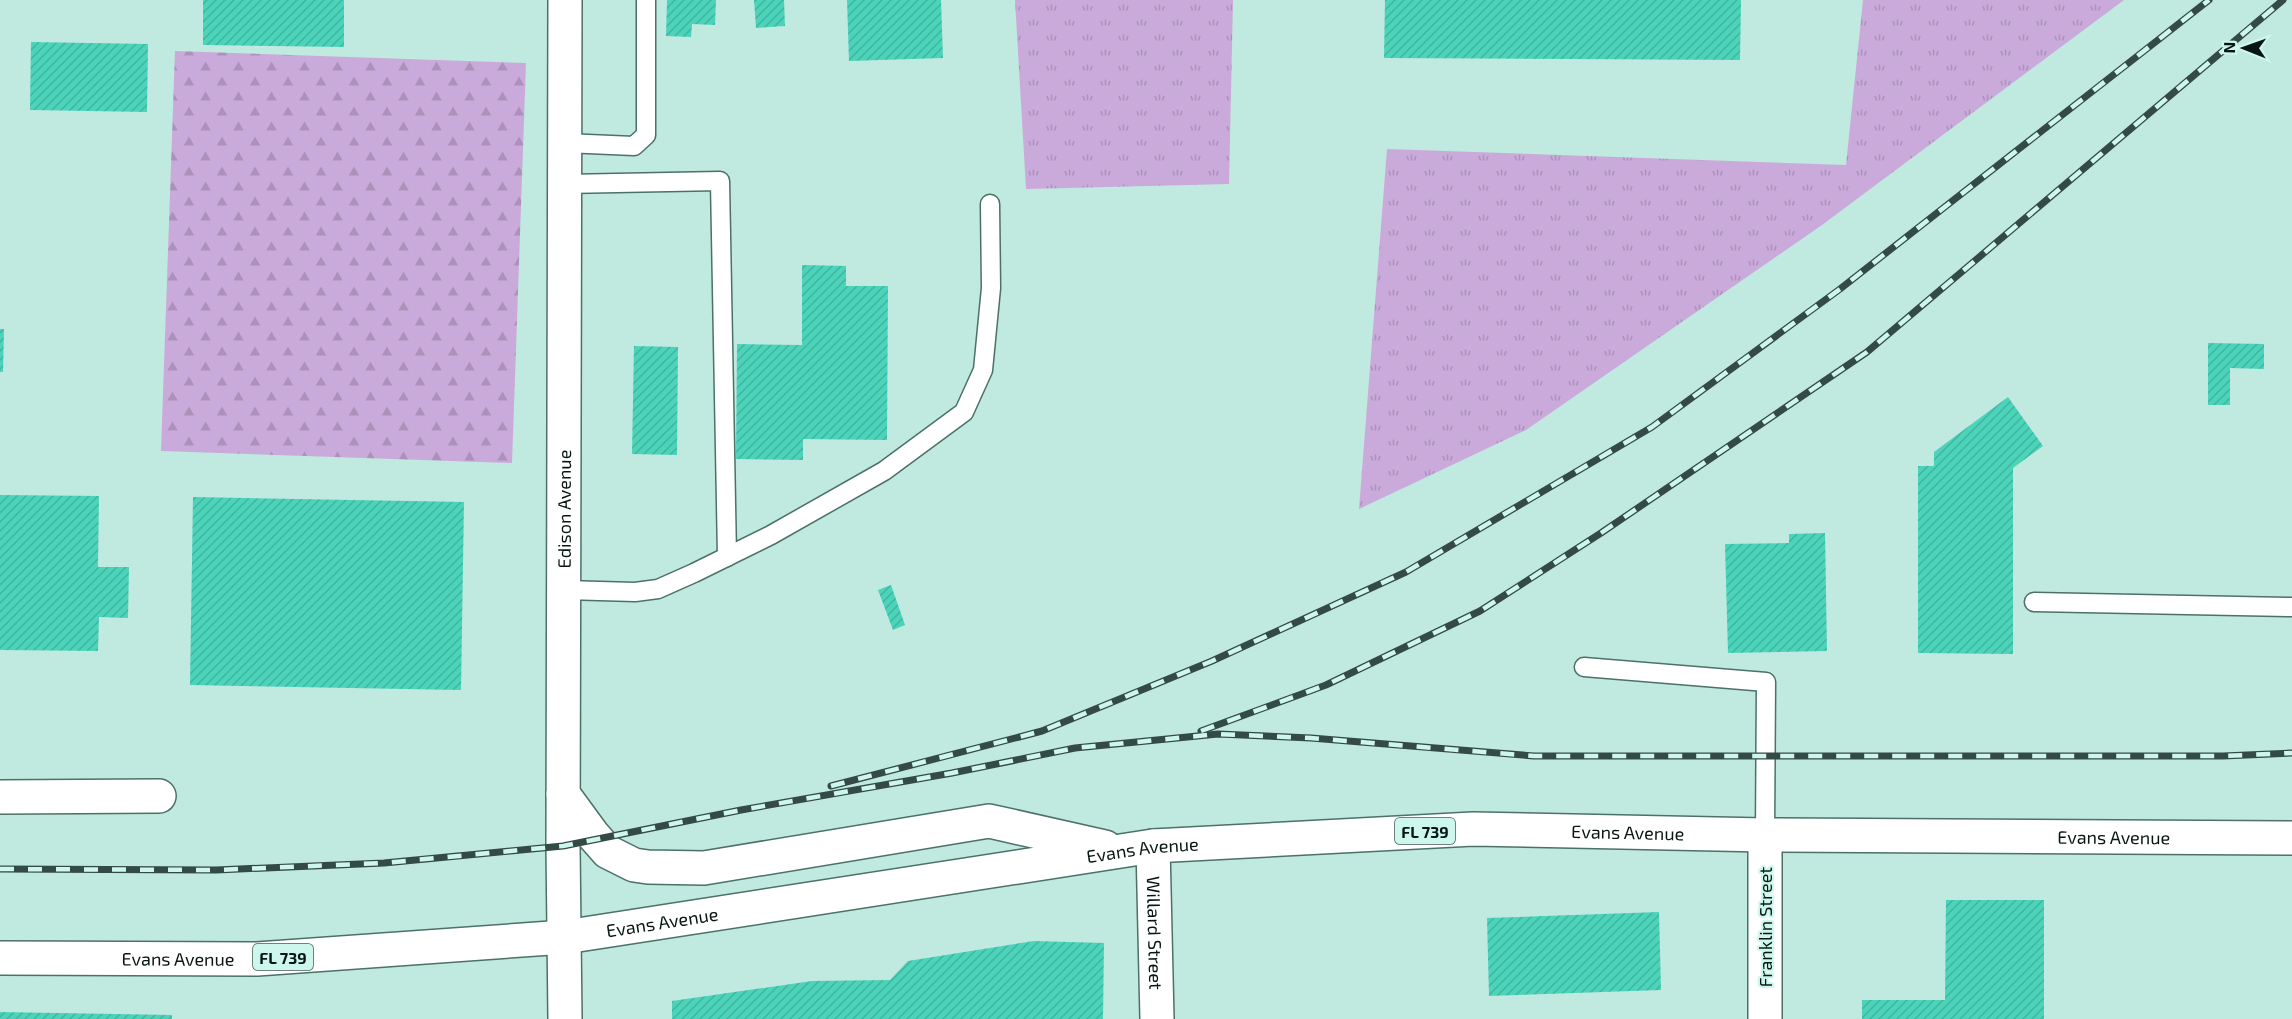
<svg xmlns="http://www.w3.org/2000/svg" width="2292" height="1019" font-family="'Exo 2',sans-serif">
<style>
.grass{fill:url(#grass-tufts)}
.forest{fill:url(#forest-firs)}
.building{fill:url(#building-hatch)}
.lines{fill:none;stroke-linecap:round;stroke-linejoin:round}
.lane-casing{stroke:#4b7168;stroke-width:21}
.street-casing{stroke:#4b7168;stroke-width:36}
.secondary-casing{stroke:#4b7168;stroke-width:36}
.primary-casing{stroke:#4b7168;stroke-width:36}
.lane{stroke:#fff;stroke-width:18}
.street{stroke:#fff;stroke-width:33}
.secondary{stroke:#fff;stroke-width:33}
.primary{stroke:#fff;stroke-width:33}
.rail-casing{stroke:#344a44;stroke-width:7}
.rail{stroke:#cdf7ec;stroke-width:4.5;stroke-dasharray:14;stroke-linecap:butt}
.labels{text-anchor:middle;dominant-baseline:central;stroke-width:4.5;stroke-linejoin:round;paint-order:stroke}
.shield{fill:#cdf7ec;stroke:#425a53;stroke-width:1.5}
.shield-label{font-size:16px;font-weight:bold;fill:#071612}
.street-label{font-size:18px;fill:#071612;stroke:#cdf7ec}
</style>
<defs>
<pattern id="grass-tufts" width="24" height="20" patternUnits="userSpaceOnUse" patternTransform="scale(1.5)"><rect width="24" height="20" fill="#caaada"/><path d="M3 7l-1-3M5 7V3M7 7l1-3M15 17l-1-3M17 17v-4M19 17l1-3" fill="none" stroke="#ac92ba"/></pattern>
<pattern id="forest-firs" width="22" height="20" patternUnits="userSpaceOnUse" patternTransform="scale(1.5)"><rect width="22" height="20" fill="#caaada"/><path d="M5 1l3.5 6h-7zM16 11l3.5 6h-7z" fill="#ac92ba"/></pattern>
<pattern id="building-hatch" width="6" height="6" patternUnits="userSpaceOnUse" patternTransform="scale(1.5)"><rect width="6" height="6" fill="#4cd4ba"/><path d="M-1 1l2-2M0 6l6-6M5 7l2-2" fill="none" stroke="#41b59f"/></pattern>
</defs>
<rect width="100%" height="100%" fill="#c0e9df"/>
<g class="grass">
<polygon points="1015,0 1233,0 1229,184 1026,189"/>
<polygon points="1863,0 2124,0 1822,225 1526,430 1359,509 1387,149 1846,165"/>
</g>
<polygon class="forest" points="175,51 526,63 512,463 161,451"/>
<g class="building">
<polygon points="203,0 344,0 344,47 203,45"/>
<polygon points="667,0 716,0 715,25 692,24 691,37 666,36"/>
<polygon points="754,0 784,0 785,26 756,28"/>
<polygon points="847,0 941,0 943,58 849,61"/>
<polygon points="1385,0 1741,0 1740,60 1384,58"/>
<polygon points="31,42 148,44 147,112 30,110"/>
<polygon points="802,265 846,266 846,286 888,286 887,440 803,439 803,460 736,459 737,344 802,345"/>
<polygon points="0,329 4,329 3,372 0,372"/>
<polygon points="2208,343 2264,344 2264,369 2230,368 2230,405 2208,405"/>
<polygon points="634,346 678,347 677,455 632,454"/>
<polygon points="2008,397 2043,446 2013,468 2013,654 1918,653 1918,466 1934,466 1934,452"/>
<polygon points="0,495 99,496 98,567 129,567 128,618 99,617 98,651 0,650"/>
<polygon points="193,497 464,502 461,690 190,685"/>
<polygon points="1825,533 1827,651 1728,653 1725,544 1789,543 1789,534"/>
<polygon points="891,585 905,625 893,630 878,590"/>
<polygon points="1946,900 2044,900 2044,1019 1862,1019 1862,1000 1945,1000"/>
<polygon points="1659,912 1661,990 1489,996 1487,918"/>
<polygon points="1034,941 1104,943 1103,1019 672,1019 672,1001 812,981 890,980 908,961"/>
<polygon points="0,1012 172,1015 172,1019 0,1019"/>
</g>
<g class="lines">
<defs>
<g id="lane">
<polyline points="565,143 634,146 646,135 646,0"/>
<polyline points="565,184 720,181 727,557"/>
<polyline points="564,590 635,592 658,589 694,573 771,535 884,471 964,412 983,370 991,288 990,204"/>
<polyline points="2034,602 2292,607"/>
<polyline points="1584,667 1766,682 1765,835"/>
</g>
<g id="street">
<polyline points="0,797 159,796"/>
<path id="s1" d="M1153,846L1157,1019"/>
<polyline points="1765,1019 1765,835"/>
</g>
<g id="secondary">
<path id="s2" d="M565,1019L563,846L565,0"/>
</g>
<g id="primary">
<polyline points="563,794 593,835 608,852 634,865 648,867 704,868 989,821 1105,847"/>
<path id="s3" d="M0,958L257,959L565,937L1153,846L1473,829L1765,835L2292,838"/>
</g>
</defs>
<use href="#lane" class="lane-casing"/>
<use href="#street" class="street-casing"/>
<use href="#secondary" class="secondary-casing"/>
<use href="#primary" class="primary-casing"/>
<use href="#lane" class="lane"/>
<use href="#street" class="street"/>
<use href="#secondary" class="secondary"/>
<use href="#primary" class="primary"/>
<defs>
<g id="rail">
<polyline points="1201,731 1326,685 1480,611 1601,533 1867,352 2283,0"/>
<polyline points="831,786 1042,731 1212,661 1406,572 1652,427 1840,289 2209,0"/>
<polyline points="0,869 216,870 384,863 563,846 741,810 952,773 1075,748 1218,734 1311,738 1534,756 2223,756 2292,753"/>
</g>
</defs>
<use href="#rail" class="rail-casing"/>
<use href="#rail" class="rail"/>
</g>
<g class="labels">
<g class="shield">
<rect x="1395" y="818" width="60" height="26" rx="4.5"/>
<rect x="253" y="944" width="60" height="26" rx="4.5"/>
</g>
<g class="shield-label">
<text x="1425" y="831">FL 739</text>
<text x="283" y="957">FL 739</text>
</g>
<g class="street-label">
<text stroke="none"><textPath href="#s2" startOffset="510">Edison Avenue</textPath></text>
<text stroke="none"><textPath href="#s3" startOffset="1636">Evans Avenue</textPath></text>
<text stroke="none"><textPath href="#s3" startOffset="2122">Evans Avenue</textPath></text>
<text stroke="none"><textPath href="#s3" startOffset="1150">Evans Avenue</textPath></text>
<text stroke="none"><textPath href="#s3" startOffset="664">Evans Avenue</textPath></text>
<text transform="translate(1765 927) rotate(-90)">Franklin Street</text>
<text stroke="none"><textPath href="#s1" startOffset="87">Willard Street</textPath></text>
<text stroke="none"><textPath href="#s3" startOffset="178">Evans Avenue</textPath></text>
</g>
</g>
<g transform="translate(2244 48) rotate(271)" stroke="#cdf7ec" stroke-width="4.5" paint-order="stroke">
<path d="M0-4.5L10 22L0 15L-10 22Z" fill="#071612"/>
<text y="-9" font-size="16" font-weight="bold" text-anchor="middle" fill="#071612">N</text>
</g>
</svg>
